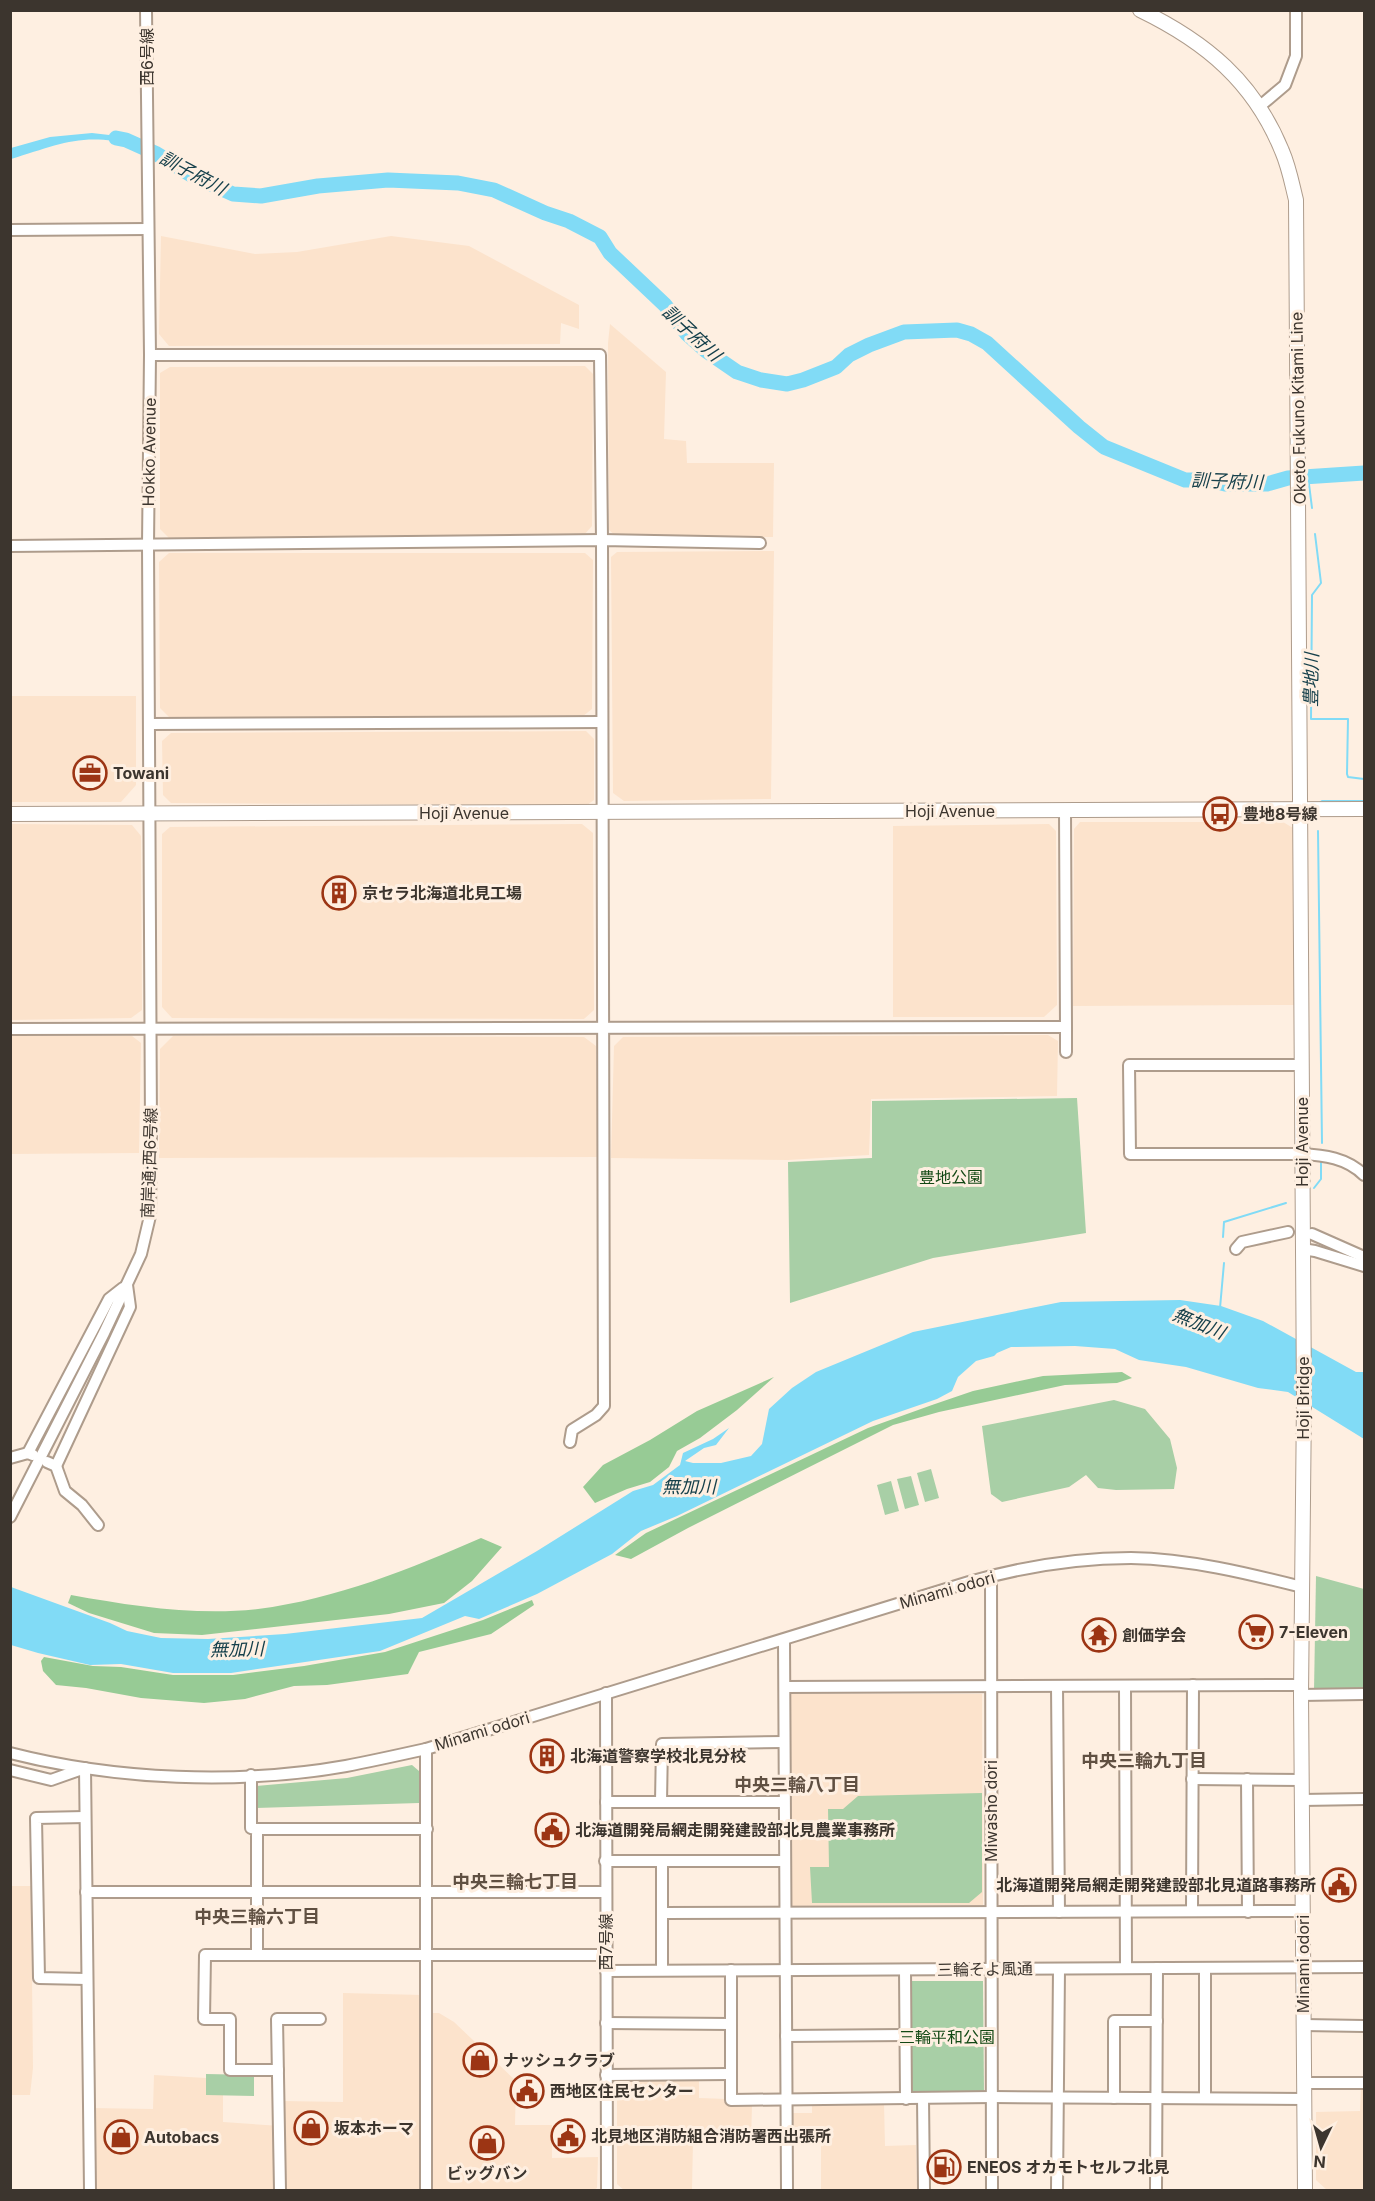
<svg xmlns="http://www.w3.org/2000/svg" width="1375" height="2201" font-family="Inter,'Noto Sans JP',sans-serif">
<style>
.built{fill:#fce3cc}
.green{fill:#a8cfa6}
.forest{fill:#97cb95}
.water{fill:#81dbf6}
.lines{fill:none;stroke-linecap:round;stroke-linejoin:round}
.stream{stroke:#81dbf6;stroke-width:2}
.river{stroke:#81dbf6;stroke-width:15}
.minor-casing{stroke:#ae9c8c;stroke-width:14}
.major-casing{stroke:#ae9c8c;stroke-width:16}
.minor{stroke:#fff;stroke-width:10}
.major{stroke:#fff;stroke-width:14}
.labels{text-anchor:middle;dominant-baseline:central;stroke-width:6;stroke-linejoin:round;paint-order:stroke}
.street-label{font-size:16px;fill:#3c352e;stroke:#feefe1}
.poi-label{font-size:16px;font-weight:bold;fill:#3c352e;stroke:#feefe1;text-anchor:start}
.park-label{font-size:16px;fill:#124814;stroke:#feefe1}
.water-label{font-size:18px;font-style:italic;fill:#16404b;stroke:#feefe1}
.neighbourhood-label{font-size:18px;font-weight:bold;fill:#605042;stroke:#feefe1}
</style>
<rect width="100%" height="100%" fill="#feefe1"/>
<g class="built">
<polygon points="161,236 255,254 297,252 391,236 469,246 579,305 579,329 561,323 560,344 169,346 159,334"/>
<polygon points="610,324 666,372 664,439 686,441 687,463 774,463 773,537 617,537 609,530 608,343"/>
<polygon points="585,366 593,374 592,526 583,536 170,539 160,529 160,373 170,367"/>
<polygon points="774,551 771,799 624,801 613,793 611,557 617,552"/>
<polygon points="169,553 585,553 593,560 592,709 583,716 170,718 160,708 159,562"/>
<polygon points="10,696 136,696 136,785 121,802 11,802"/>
<polygon points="586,731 594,739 594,800 587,805 171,803 163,795 162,741 171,733"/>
<polygon points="1080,822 1283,822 1293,828 1294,1005 1073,1006 1074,829"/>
<polygon points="11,824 132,825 141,836 142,1010 131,1018 11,1020"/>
<polygon points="582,824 593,833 594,1010 584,1019 172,1018 162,1007 162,834 170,827"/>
<polygon points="1049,824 1056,831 1057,1005 1044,1017 893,1017 893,826"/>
<polygon points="1048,1035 1058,1041 1057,1096 871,1099 869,1155 788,1160 611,1158 614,1046 623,1037"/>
<polygon points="10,1036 132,1036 141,1043 139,1153 11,1154"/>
<polygon points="173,1036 584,1037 596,1046 598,1157 159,1158 160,1049"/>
<polygon points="791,1694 982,1694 983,1905 791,1906"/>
<polygon points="11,1886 31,1886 33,2068 30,2095 11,2095 11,2168"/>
<polygon points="343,1993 422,1995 422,2013 439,2013 454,2022 516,2081 515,2125 552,2125 552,2158 598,2157 597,2188 594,2190 91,2190 92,2108 153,2109 154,2075 206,2078 206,2095 223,2095 223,2122 281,2126 282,2101 343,2102"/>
<polygon points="699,2078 699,2098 727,2099 727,2105 752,2105 751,2142 693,2141 692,2190 624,2190 617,2184 617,2079"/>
<polygon points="1361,2088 1364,2088 1364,2190 1327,2190 1316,2180 1316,2112 1360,2111"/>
<polygon points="884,2103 885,2146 916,2145 917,2190 821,2190 821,2142 792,2143 792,2113 812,2113 812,2104"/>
</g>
<g class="green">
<polygon points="1077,1098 1086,1233 933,1258 790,1303 788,1162 872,1158 872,1101"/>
<polygon points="1114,1400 1145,1409 1170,1439 1177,1468 1174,1489 1116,1490 1098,1488 1086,1475 1069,1487 1002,1502 991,1494 982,1426"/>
<polygon points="931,1469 939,1498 925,1502 917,1473"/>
<polygon points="911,1476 919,1505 905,1509 897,1479"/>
<polygon points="891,1481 899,1511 885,1515 877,1485"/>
<polygon points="1316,1576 1364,1589 1364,1690 1314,1691"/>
<polygon points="412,1765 419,1771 419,1803 256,1808 256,1786 347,1778"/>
<polygon points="982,1793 982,1892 969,1903 812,1903 810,1867 829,1867 828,1809 843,1809 858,1796"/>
<polygon points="911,1981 983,1981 984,2092 911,2093"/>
<polygon points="206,2074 254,2075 254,2096 206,2095"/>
</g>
<g class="forest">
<polygon points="1122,1372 1132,1378 1117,1383 1065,1385 939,1412 893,1425 688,1528 631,1559 615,1555 646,1533 868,1428 932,1405 973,1391 1043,1376"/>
<polygon points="774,1377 737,1410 700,1438 677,1451 669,1467 650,1482 627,1489 595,1503 583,1487 603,1465 650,1440 697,1411"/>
<path d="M481,1538L502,1547L472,1581L444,1603L389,1614L202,1635L154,1633L89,1613L68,1603L71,1595C132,1606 197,1616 258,1609C336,1599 410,1569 481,1538Z"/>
<polygon points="532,1600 534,1605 491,1634 419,1652 408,1674 327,1685 294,1686 245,1699 204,1703 141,1698 86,1688 56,1685 43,1671 41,1661 44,1657 93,1666 121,1667 173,1675 233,1675 304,1666 385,1652 483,1620"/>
</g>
<g class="water">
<path d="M92,133L135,138V146C84,131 58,145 11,159V148L50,137Z"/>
<polygon points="1180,1300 1221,1306 1263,1321 1356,1372 1364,1372 1364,1439 1288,1392 1258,1388 1186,1367 1139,1360 1115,1349 1075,1346 1011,1347 997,1353 994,1356 976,1361 958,1377 952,1391 937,1399 873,1421 677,1516 641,1531 612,1554 537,1594 479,1619 465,1616 380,1651 231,1673 173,1673 121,1664 90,1665 38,1653 11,1645 11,1587 110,1623 127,1631 161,1638 208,1639 285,1634 422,1618 537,1551 633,1491 653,1485 680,1465 683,1453 713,1439 729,1428 716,1445 704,1448 685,1461 693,1463 721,1463 751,1456 762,1444 769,1409 792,1388 816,1372 913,1332 1061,1302"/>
</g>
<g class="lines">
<g class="stream">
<polyline points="1308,476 1312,508"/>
<polyline points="1315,534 1321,583 1312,595 1311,719 1348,719 1347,774 1348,777 1364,779"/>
<polyline points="1319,803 1322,801 1364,801"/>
<polyline points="1318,831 1322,1143"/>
<polyline points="1314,1188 1321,1179 1321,1162"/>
<polyline points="1223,1237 1224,1222 1286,1203"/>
<polyline points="1220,1308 1224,1263"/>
</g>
<polyline class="river" points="116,138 126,140 155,153 193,176 233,194 261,196 318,186 388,180 458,183 494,190 545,213 569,221 600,237 610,253 665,305 687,334 705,350 737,372 761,380 787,384 803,380 836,367 849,355 869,345 904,332 957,330 971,334 987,343 1079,427 1104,447 1185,480 1209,480 1225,484 1267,484 1288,478 1364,473"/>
<defs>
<g id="minor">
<polyline points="1260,106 1285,85 1296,56 1296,10"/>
<polyline points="10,230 148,229"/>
<polyline points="150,355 600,355 602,540 604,1406 596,1415 572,1430 570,1442"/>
<polyline points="10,546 602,540 760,543"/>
<polyline points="150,724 601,722"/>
<polyline points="1066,1027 1066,1052"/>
<polyline points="10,1029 1066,1027 1065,810"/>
<path d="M1302,1065H1129L1130,1154H1301C1324,1155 1347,1158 1364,1175"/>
<polyline points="1312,1234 1364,1257"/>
<polyline points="1236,1249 1242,1242 1288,1232"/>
<polyline points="1302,1249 1315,1251 1364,1266"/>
<polyline points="28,1453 109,1299 123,1288"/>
<polyline points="10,1458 28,1453 33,1455"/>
<polyline points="47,1462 56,1466 65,1491 82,1505 98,1525"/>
<polyline points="56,1466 130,1307 127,1285"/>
<polyline points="10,1517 104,1333 141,1254 150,1216 151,1127 148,545 150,355 146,10"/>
<polyline points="991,1576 992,2190"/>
<polyline points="784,1640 787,2190"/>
<polyline points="1057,1686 1059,1912"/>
<polyline points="1125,1686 1126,1968"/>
<polyline points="785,1687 1301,1685"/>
<polyline points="606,1693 607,2190"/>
<polyline points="1301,1695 1364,1694"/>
<polyline points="426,1749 426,2190"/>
<path d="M10,1753C115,1780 239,1785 346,1766C372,1761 399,1755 426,1749L969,1582C1022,1567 1076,1558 1131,1558C1189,1559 1246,1573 1302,1587"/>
<polyline points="10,1770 51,1780 85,1768 90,2190"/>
<polyline points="251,1775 251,1828 257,1829 257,1955"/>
<polyline points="1192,1779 1302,1780"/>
<polyline points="1247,1779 1248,1912"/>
<polyline points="1302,1800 1364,1799"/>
<polyline points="606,1802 784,1802"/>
<polyline points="661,1802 662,1744 784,1742"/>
<polyline points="85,1817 36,1818 39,1978 87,1979"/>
<polyline points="257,1829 427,1829"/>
<polyline points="605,1861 784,1861"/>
<polyline points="86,1892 606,1892"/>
<polyline points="1192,1911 1193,1685"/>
<polyline points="662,1913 1303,1911"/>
<polyline points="662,1970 662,1862"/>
<polyline points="731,1970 731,2100 992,2097 1304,2099"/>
<polyline points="905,1970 906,2099"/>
<polyline points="606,1971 1364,1967"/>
<polyline points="606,2023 731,2024"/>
<polyline points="1304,2025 1364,2026"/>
<polyline points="786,2036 905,2035"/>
<polyline points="278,2070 230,2070 230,2019 204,2019 205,1955 606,1955"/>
<polyline points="606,2075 730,2074"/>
<polyline points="1304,2083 1364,2083"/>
<polyline points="923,2098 924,2190"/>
<polyline points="1114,2098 1114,2021 1157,2021"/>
<polyline points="1205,2098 1205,1968"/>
<polyline points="280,2190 277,2019 320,2019"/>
<polyline points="1057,2190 1059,1969"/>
<polyline points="1156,2190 1157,1968"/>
</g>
<g id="major">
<path d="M1140,10C1206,42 1254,82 1282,151C1289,167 1292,184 1296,200L1304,1400L1301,1695L1305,2190"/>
<polyline points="10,814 1364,809"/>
</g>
</defs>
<use href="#minor" class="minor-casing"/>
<use href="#major" class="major-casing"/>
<use href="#minor" class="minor"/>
<use href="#major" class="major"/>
</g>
<defs>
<symbol id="office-ring" viewBox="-11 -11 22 22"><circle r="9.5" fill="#feefe1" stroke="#9c3514" stroke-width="1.5"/><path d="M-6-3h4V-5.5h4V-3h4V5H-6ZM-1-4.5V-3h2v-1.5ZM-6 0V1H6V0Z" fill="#9c3514"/></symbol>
<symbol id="bus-ring" viewBox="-11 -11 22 22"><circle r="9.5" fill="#feefe1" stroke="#9c3514" stroke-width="1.5"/><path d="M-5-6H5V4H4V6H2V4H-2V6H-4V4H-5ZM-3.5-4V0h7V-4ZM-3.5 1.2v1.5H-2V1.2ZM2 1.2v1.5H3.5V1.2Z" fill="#9c3514"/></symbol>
<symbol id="building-ring" viewBox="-11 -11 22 22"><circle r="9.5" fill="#feefe1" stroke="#9c3514" stroke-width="1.5"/><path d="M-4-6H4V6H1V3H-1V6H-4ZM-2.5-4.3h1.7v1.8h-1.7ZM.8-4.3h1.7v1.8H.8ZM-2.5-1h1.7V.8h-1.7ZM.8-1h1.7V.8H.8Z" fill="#9c3514"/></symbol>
<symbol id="supermarket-ring" viewBox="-11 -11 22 22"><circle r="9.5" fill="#feefe1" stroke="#9c3514" stroke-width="1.5"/><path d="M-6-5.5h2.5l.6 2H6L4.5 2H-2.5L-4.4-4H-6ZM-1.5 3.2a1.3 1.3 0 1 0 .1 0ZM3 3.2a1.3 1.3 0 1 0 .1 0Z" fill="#9c3514"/></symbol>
<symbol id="temple-ring" viewBox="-11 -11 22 22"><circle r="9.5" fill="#feefe1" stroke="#9c3514" stroke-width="1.5"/><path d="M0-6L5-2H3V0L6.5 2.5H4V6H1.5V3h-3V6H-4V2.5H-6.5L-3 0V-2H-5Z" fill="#9c3514"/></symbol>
<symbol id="civic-ring" viewBox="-11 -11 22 22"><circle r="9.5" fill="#feefe1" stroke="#9c3514" stroke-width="1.5"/><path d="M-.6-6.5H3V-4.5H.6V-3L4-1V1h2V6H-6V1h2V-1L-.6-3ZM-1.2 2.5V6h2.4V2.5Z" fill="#9c3514"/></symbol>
<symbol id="shop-ring" viewBox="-11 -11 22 22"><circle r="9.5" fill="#feefe1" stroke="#9c3514" stroke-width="1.5"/><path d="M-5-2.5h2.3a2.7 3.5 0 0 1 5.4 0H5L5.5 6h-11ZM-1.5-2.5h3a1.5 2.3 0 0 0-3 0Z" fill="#9c3514"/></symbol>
<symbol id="fuel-ring" viewBox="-11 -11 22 22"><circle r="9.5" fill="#feefe1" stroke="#9c3514" stroke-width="1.5"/><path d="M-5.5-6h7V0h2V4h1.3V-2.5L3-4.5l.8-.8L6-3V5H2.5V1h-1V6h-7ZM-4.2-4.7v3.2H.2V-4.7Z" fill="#9c3514"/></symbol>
</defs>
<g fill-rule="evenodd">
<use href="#office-ring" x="71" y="754" width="38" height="38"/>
<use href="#bus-ring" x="1201" y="795" width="38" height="38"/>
<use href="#building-ring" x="320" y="874" width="38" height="38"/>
<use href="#supermarket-ring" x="1237" y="1613" width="38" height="38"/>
<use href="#temple-ring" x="1080" y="1616" width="38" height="38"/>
<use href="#building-ring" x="528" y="1737" width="38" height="38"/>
<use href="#civic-ring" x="533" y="1811" width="38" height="38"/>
<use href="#civic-ring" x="1320" y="1866" width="38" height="38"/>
<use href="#shop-ring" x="461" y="2041" width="38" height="38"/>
<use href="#civic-ring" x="508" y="2072" width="38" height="38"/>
<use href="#shop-ring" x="292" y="2109" width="38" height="38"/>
<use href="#civic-ring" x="549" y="2117" width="38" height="38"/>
<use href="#shop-ring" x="102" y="2118" width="38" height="38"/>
<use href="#shop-ring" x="468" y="2124" width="38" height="38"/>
<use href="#fuel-ring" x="925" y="2148" width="38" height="38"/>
</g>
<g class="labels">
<g class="street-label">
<text transform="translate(147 57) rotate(-90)">西6号線</text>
<text transform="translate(1298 408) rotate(-91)">Oketo Fukuno Kitami Line</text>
<text transform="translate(149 452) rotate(-89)">Hokko Avenue</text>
<text x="950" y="811">Hoji Avenue</text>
<text x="464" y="813">Hoji Avenue</text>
<text transform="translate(1302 1142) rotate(-90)">Hoji Avenue</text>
<text transform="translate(149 1163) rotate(-88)">南岸通;西6号線</text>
<text transform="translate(1303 1398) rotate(-90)">Hoji Bridge</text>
<text transform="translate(947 1590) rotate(-16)">Minami odori</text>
<text transform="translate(482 1731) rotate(-17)">Minami odori</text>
<text transform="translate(991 1811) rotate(-90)">Miwasho dori</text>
<text transform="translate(606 1942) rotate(-90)">西7号線</text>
<text transform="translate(1303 1964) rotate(-90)">Minami odori</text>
<text transform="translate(985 1969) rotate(-1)">三輪そよ風通</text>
</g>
<g class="poi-label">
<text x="113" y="773">Towani</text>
<text x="1243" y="814">豊地8号線</text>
<text x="362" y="893">京セラ北海道北見工場</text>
<text x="1279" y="1632">7-Eleven</text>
<text x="1122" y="1635">創価学会</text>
<text x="570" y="1756">北海道警察学校北見分校</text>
<text x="575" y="1830">北海道開発局網走開発建設部北見農業事務所</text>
<text x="1316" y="1885" text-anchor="end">北海道開発局網走開発建設部北見道路事務所</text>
<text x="503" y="2060">ナッシュクラブ</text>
<text x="550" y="2091">西地区住民センター</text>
<text x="334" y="2128">坂本ホーマ</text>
<text x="591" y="2136">北見地区消防組合消防署西出張所</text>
<text x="144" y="2137">Autobacs</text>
<text x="967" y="2167">ENEOS オカモトセルフ北見</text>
<text x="487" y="2173" text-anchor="middle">ビッグバン</text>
</g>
<g class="park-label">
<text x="951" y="1177">豊地公園</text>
<text x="947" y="2037">三輪平和公園</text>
</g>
<g class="water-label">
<text transform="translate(193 173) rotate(28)">訓子府川</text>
<text transform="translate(692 333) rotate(43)">訓子府川</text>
<text transform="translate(1227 481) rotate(2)">訓子府川</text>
<text transform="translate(1311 680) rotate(-89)">豊地川</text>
<text transform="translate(1199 1323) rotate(22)">無加川</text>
<text x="689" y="1486">無加川</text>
<text transform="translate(237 1649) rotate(-1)">無加川</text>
</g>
<g class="neighbourhood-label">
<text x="1144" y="1760">中央三輪九丁目</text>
<text x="797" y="1784">中央三輪八丁目</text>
<text x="515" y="1881">中央三輪七丁目</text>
<text x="257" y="1916">中央三輪六丁目</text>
</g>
</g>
<rect width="1375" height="2201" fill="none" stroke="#3c352e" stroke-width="24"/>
<g transform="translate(1321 2147) rotate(185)" stroke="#feefe1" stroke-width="4.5" paint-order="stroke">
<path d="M0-4.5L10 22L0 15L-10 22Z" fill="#3c352e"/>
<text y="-9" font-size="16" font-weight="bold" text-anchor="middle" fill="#3c352e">N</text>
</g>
</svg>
